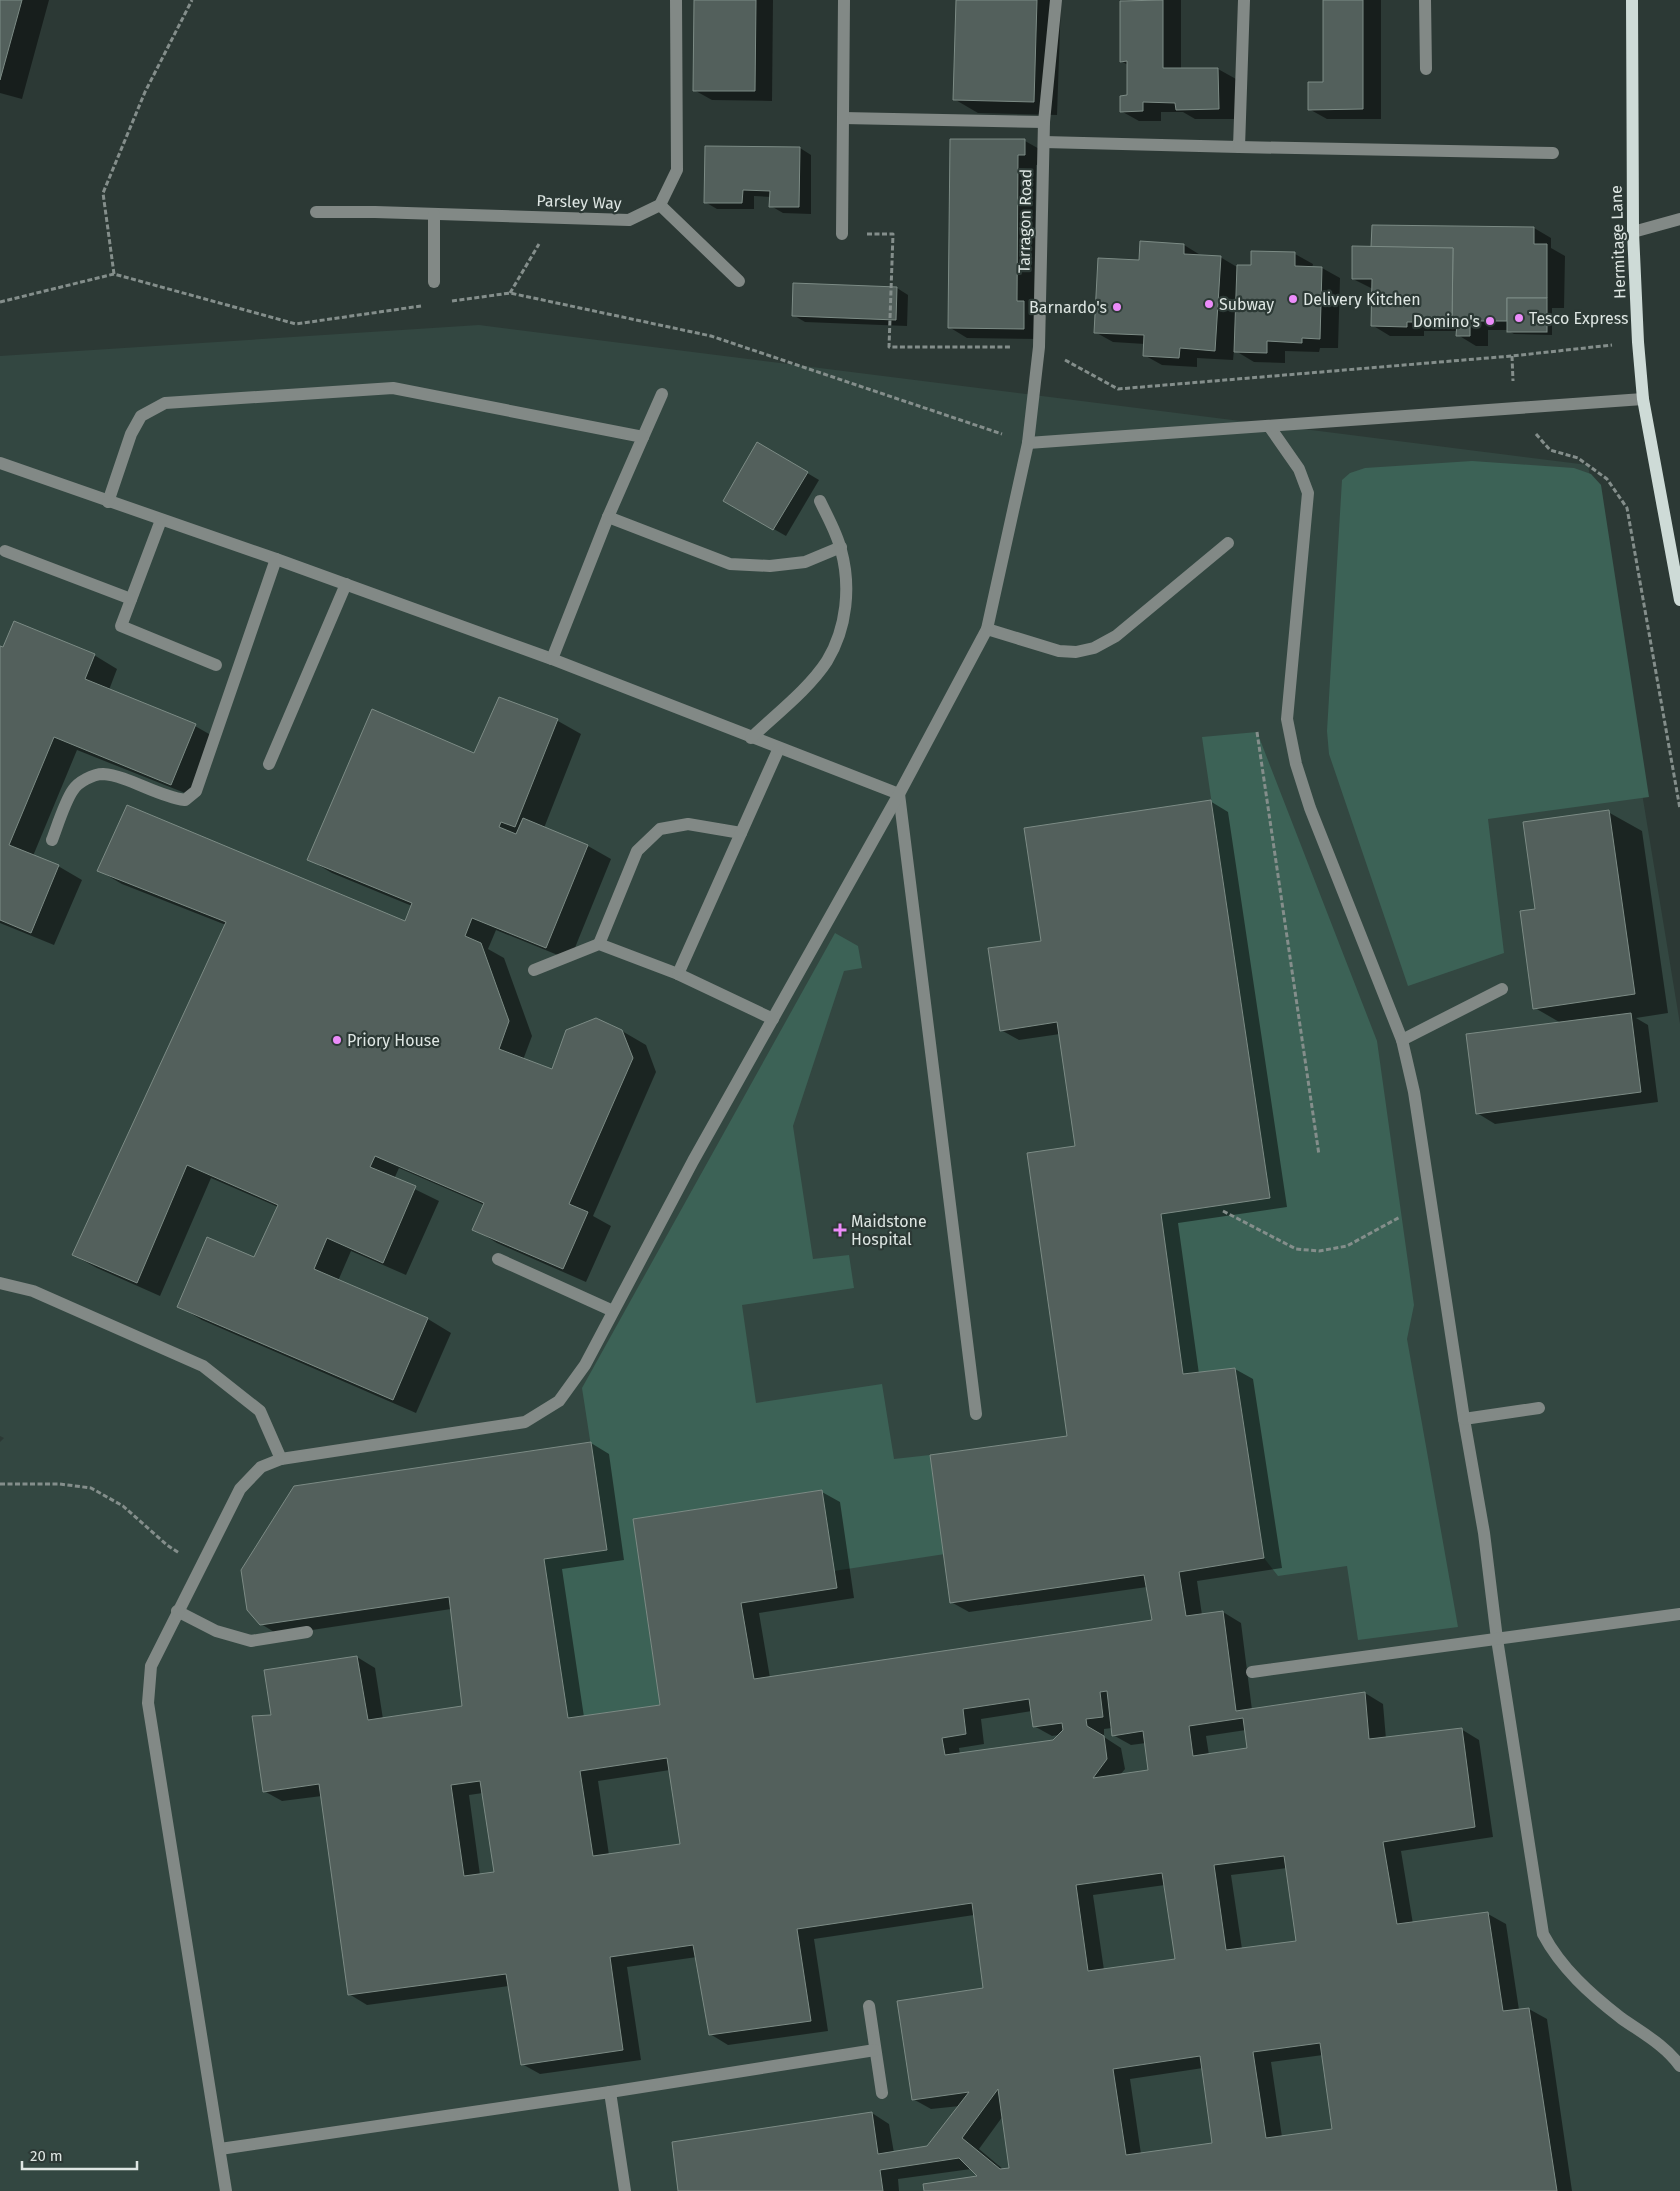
<svg xmlns="http://www.w3.org/2000/svg" width="1680" height="2191" font-family="'Fira Sans',sans-serif">
<style>
.built{fill:#334741}
.green{fill:#3c6256}
.shadow{fill:#0007;fill-rule:evenodd}
.building{fill:#53605c;stroke:#7c8b85;fill-rule:evenodd}
.lines{fill:none;stroke-linecap:round;stroke-linejoin:round}
.path{stroke:#848e8b;stroke-width:3;stroke-dasharray:5 2.5;stroke-linecap:butt}
.minor{stroke:#828986;stroke-width:12}
.major{stroke:#cedbd7;stroke-width:12}
.poi-dot{fill:#ec8cfa;stroke:#2c3935;stroke-width:2}
.labels{text-anchor:middle;dominant-baseline:central;stroke-width:4.5;stroke-linejoin:round;paint-order:stroke}
.street-label{font-size:16px;fill:#dee6e3;stroke:#2c3935}
.poi-label{font-size:16px;fill:#dee6e3;stroke:#2c3935;text-anchor:start}
</style>
<rect width="100%" height="100%" fill="#2c3935"/>
<polygon class="built" points="479,325 1588,465 1680,1024 1680,2191 0,2191 0,1442 4,1438 0,1436 0,356"/>
<g class="green">
<polygon points="1472,461 1574,468 1591,474 1601,485 1649,797 1488,819 1504,953 1408,986 1329,754 1327,731 1342,480 1350,473 1365,468"/>
<polygon points="1257,732 1377,1041 1414,1305 1407,1339 1458,1627 1358,1640 1347,1566 1278,1576 1264,1558 1235,1368 1183,1374 1161,1214 1270,1197 1202,737"/>
<polygon points="835,933 858,946 862,968 844,971 793,1126 813,1259 849,1255 854,1288 742,1305 756,1403 882,1384 894,1459 930,1455 945,1554 834,1571 822,1490 633,1519 660,1705 568,1718 544,1559 607,1550 582,1388"/>
</g>
<g class="shadow">
<polygon points="0,0 49,0 22,99 0,93"/>
<polygon points="695,0 773,0 772,101 712,100 694,90"/>
<polygon points="957,0 1061,0 1057,115 978,113 954,99"/>
<polygon points="1125,0 1181,0 1181,69 1218,69 1236,79 1236,119 1195,119 1183,112 1161,112 1161,121 1139,121 1121,111 1128,97 1128,65 1121,61 1121,1"/>
<polygon points="1324,0 1381,0 1381,119 1327,119 1309,109 1324,83"/>
<polygon points="951,140 1025,141 1043,151 1043,164 1036,165 1034,308 1041,339 967,338 949,327"/>
<polygon points="800,148 811,155 811,214 783,213 771,206 771,197 754,196 754,209 717,209 705,202"/>
<polygon points="1534,228 1551,238 1551,248 1565,256 1564,308 1552,308 1552,335 1514,334 1507,330 1488,330 1488,346 1476,346 1458,335 1458,331 1424,331 1424,336 1390,336 1372,325 1373,289 1353,279 1372,248"/>
<polygon points="1142,242 1184,245 1202,256 1220,257 1237,267 1252,267 1295,254 1313,264 1312,268 1322,268 1340,278 1338,348 1320,348 1319,352 1285,351 1285,363 1254,362 1234,350 1233,360 1197,358 1197,367 1162,365 1144,355 1145,344 1113,342 1095,332 1141,262"/>
<polygon points="897,288 908,295 907,326 805,322 793,315"/>
<polygon points="758,444 819,480 786,536 725,501"/>
<polygon points="0,647 94,655 117,669 109,690 195,726 218,739 195,797 77,750 33,856 58,866 82,880 54,945 0,923"/>
<polygon points="499,699 558,721 581,734 544,828 588,846 611,859 570,960 496,930 488,949 504,958 532,1036 523,1060 553,1070 622,1031 646,1045 656,1072 593,1216 611,1226 586,1282 497,1243 474,1229 484,1205 399,1168 394,1179 439,1201 406,1275 351,1251 338,1281 428,1319 451,1333 416,1413 202,1320 178,1306 255,1259 278,1207 211,1178 160,1296 97,1268 73,1255 226,925 122,884 98,870 406,923 412,906 332,873 308,859 475,754"/>
<path d="M1210,801L1228,812L1287,1207L1178,1223L1199,1374L1235,1369L1253,1379L1282,1568L1197,1581L1202,1615L1223,1612L1241,1623L1252,1710L1365,1693L1383,1704L1386,1739L1461,1729L1479,1740L1493,1837L1401,1851L1413,1924L1488,1914L1506,1924L1519,2010L1529,2009L1547,2019L1572,2191H925L980,2177L971,2169L898,2179L899,2191H680L872,2113L889,2124L894,2153L928,2147L960,2106L931,2109L913,2099L984,1989L974,1915L814,1939L828,2031L728,2045L710,2034L697,1957L627,1967L641,2060L540,2074L522,2064L509,1986L367,2005L349,1994L322,1796L282,1801L264,1791L272,1716L357,1657L375,1668L383,1719L464,1707L451,1609L279,1635L261,1624L591,1443L609,1454L624,1560L562,1569L584,1717L662,1706L822,1492L840,1502L854,1598L759,1613L770,1678L1153,1621L1147,1587L969,1612L951,1602L1069,1437L1076,1147L1060,1034L1019,1040L1001,1030L1043,942ZM1032,1711L1034,1726L1052,1736L1059,1735L1053,1741L960,1755L959,1748L984,1744L981,1719ZM1112,1728L1113,1735L1131,1745L1146,1743L1149,1771L1120,1775L1125,1769L1121,1748L1104,1737V1729ZM1246,1730L1249,1749L1209,1755L1206,1736ZM670,1770L681,1845L609,1855L598,1781ZM483,1793L495,1873L480,1875L469,1795ZM1287,1868L1298,1942L1242,1949L1231,1875ZM1165,1885L1176,1960L1104,1970L1093,1895ZM1323,2055L1334,2130L1282,2137L1271,2062ZM1203,2068L1213,2144L1141,2154L1130,2079ZM1003,2116L1010,2169L1004,2170L979,2149Z"/>
<polygon points="1608,812 1642,831 1668,1013 1636,1018 1648,1025 1658,1102 1495,1124 1477,1113 1561,1023 1535,1008"/>
</g>
<g class="building">
<polygon points="0,0 22,0 0,80"/>
<polygon points="694,0 756,0 755,91 693,91"/>
<polygon points="956,0 1037,0 1034,102 953,100"/>
<polygon points="1163,0 1163,68 1218,68 1219,109 1176,110 1175,103 1143,102 1143,111 1120,112 1120,96 1127,95 1127,61 1120,62 1120,1"/>
<polygon points="1323,0 1363,0 1363,109 1308,110 1308,82 1323,82"/>
<polygon points="950,139 1025,139 1025,155 1018,155 1017,301 1024,301 1024,329 948,328"/>
<polygon points="705,146 800,147 799,207 769,207 770,191 743,190 742,203 704,203"/>
<polygon points="1372,225 1534,227 1534,244 1547,244 1547,298 1507,298 1507,321 1470,321 1470,336 1456,336 1457,322 1452,322 1453,248 1371,247"/>
<polygon points="1140,241 1184,244 1184,254 1221,256 1215,351 1180,348 1179,358 1143,356 1144,335 1094,333 1098,258 1139,260"/>
<polygon points="1352,246 1453,248 1452,322 1407,322 1407,327 1371,326 1372,279 1352,279"/>
<polygon points="1251,251 1295,252 1295,266 1322,267 1320,339 1302,338 1302,343 1267,341 1267,353 1234,352 1237,265 1251,265"/>
<polygon points="793,283 897,287 896,320 792,316"/>
<rect x="1507" y="298" width="40" height="34"/>
<polygon points="757,442 808,472 773,530 723,501"/>
<polygon points="14,621 95,654 85,679 196,724 171,785 54,737 9,845 59,865 31,933 0,920 0,646 3,647"/>
<polygon points="499,697 558,719 515,827 501,822 499,827 516,834 523,818 588,845 546,948 472,918 465,936 481,943 509,1021 499,1049 552,1069 566,1030 596,1018 622,1030 633,1058 569,1204 588,1212 563,1269 472,1230 484,1203 375,1156 370,1167 416,1186 383,1263 327,1238 314,1269 428,1318 393,1400 177,1307 207,1237 254,1257 278,1205 187,1165 137,1283 72,1255 226,922 97,871 127,805 405,921 412,903 307,860 372,709 474,753"/>
<path d="M1211,800L1270,1198L1161,1214L1183,1374L1235,1368L1264,1558L1179,1572L1186,1616L1223,1611L1236,1711L1365,1692L1369,1739L1462,1728L1475,1827L1383,1842L1397,1924L1488,1912L1503,2011L1529,2008L1557,2191H924L923,2184L977,2176L959,2158L880,2170L883,2191H678L672,2142L872,2112L878,2154L927,2146L969,2092L912,2100L897,2001L983,1988L972,1903L797,1929L811,2021L709,2035L693,1945L610,1957L623,2050L521,2065L506,1974L348,1995L319,1784L263,1792L252,1716L271,1715L264,1670L357,1656L368,1720L462,1706L449,1597L260,1625L247,1610L241,1570L294,1486L591,1442L607,1550L544,1559L568,1718L660,1705L633,1519L822,1490L837,1588L741,1603L754,1679L1152,1620L1144,1575L950,1603L930,1455L1067,1436L1027,1153L1075,1146L1057,1022L1000,1031L988,948L1041,941L1024,828ZM1107,1691L1112,1736L1143,1731L1148,1770L1093,1778L1107,1759L1104,1736L1087,1726L1086,1719L1103,1717L1100,1692ZM1029,1699L1033,1727L1062,1723L1063,1730L1053,1740L945,1755L942,1738L966,1734L963,1709ZM1243,1718L1247,1748L1193,1756L1189,1726ZM667,1758L680,1844L593,1856L580,1771ZM480,1781L494,1872L464,1876L451,1785ZM1284,1856L1296,1941L1226,1950L1214,1865ZM1162,1873L1175,1959L1088,1971L1076,1885ZM1320,2043L1332,2129L1266,2138L1253,2052ZM1200,2056L1212,2143L1126,2155L1113,2069ZM998,2089L1009,2168L1000,2169L962,2138Z"/>
<polygon points="1609,810 1635,994 1533,1009 1520,911 1535,909 1523,822"/>
<polygon points="1631,1013 1641,1092 1476,1114 1466,1034"/>
</g>
<g class="lines">
<g class="path">
<polyline points="867,234 893,234 889,347 1012,347"/>
<polyline points="114,274 103,193 145,92 192,0"/>
<polyline points="510,293 539,244"/>
<polyline points="452,301 510,293 711,336 1002,434"/>
<polyline points="0,302 114,274 296,324 421,306"/>
<polyline points="1512,356 1513,381"/>
<polyline points="1065,360 1118,389 1512,356 1612,345"/>
<polyline points="1536,434 1550,450 1578,458 1607,479 1627,508 1680,809"/>
<polyline points="1257,732 1319,1155"/>
<polyline points="1223,1211 1296,1249 1319,1251 1347,1246 1400,1217"/>
<polyline points="0,1484 60,1484 91,1488 123,1506 167,1545 179,1553"/>
</g>
<g class="minor">
<polyline points="1425,0 1426,69"/>
<polyline points="843,118 1044,122"/>
<polyline points="1044,142 1239,147 1244,0"/>
<polyline points="1239,147 1553,153"/>
<polyline points="660,205 739,281"/>
<polyline points="316,212 375,212 629,220 660,205 677,170 676,0"/>
<polyline points="1633,232 1680,219"/>
<polyline points="842,234 844,0"/>
<polyline points="434,282 434,214"/>
<path d="M1269,426L1299,469L1308,493L1287,719L1296,764L1310,808L1402,1040L1414,1092L1464,1419L1484,1533L1497,1639L1543,1934C1561,1968 1590,1994 1621,2018C1642,2033 1665,2045 1680,2066"/>
<polyline points="643,437 662,394"/>
<polyline points="1028,443 1643,399"/>
<polyline points="0,463 276,559 552,659 899,794 976,1414"/>
<polyline points="108,502 131,434 141,416 165,403 393,388 643,437 608,517 552,659"/>
<polyline points="608,517 730,564 770,566 805,562 841,547"/>
<polyline points="161,520 121,626 216,665"/>
<polyline points="5,551 131,599"/>
<polyline points="987,629 1059,651 1076,652 1094,648 1116,636 1228,543"/>
<path d="M751,738C775,715 809,689 827,661C847,628 851,586 841,550C837,533 827,516 820,501"/>
<polyline points="269,764 346,584"/>
<path d="M52,840C57,827 65,801 73,790C78,782 93,774 103,774C129,776 156,796 185,800L196,791L276,559"/>
<polyline points="599,944 637,851 660,829 688,824 741,833"/>
<polyline points="534,970 599,944 678,974 779,748"/>
<polyline points="678,974 773,1019"/>
<polyline points="1402,1040 1502,989"/>
<polyline points="498,1259 613,1311"/>
<polyline points="0,1283 33,1291 203,1366 260,1411 281,1459"/>
<polyline points="1464,1419 1539,1408"/>
<polyline points="177,1611 216,1631 251,1641 307,1632"/>
<polyline points="1252,1672 1680,1614"/>
<polyline points="869,2006 882,2093"/>
<polyline points="610,2092 625,2191"/>
<polyline points="220,2149 610,2092 875,2050"/>
<polyline points="226,2191 148,1703 151,1666 240,1489 261,1467 281,1459 525,1422 559,1401 585,1365 693,1161 899,794 987,629 1028,443 1039,347 1044,122 1056,0"/>
</g>
<polyline class="major" points="1632,0 1633,232 1638,342 1643,399 1680,600"/>
</g>
<g class="poi-dot">
<circle cx="1293" cy="299" r="5"/>
<circle cx="1209" cy="304" r="5"/>
<circle cx="1117" cy="307" r="5"/>
<circle cx="1519" cy="318" r="5"/>
<circle cx="1490" cy="321" r="5"/>
<circle cx="337" cy="1040" r="5"/>
<path d="M837.5 1222.5h5v5h5v5h-5v5h-5v-5h-5v-5h5z"/>
</g>
<g class="labels">
<g class="street-label">
<text transform="translate(579 202) rotate(2)">Parsley Way</text>
<text transform="translate(1025 221) rotate(-89)">Tarragon Road</text>
<text transform="translate(1618 242) rotate(-92)">Hermitage Lane</text>
</g>
<g class="poi-label">
<text x="1303" y="299">Delivery Kitchen</text>
<text x="1219" y="304">Subway</text>
<text x="1107" y="307" text-anchor="end">Barnardo's</text>
<text x="1529" y="318">Tesco Express</text>
<text x="1480" y="321" text-anchor="end">Domino's</text>
<text x="347" y="1040">Priory House</text>
<text x="851" y="1221">Maidstone<tspan x="851" dy="18">Hospital</tspan></text>
</g>
</g>
<path d="M22 2161v8h115v-8" fill="none" stroke="#dee6e3" stroke-width="2.5"/>
<text x="30" y="2161" font-size="15" fill="#dee6e3" stroke="#2c3935" stroke-width="4" paint-order="stroke">20 m</text>
</svg>
